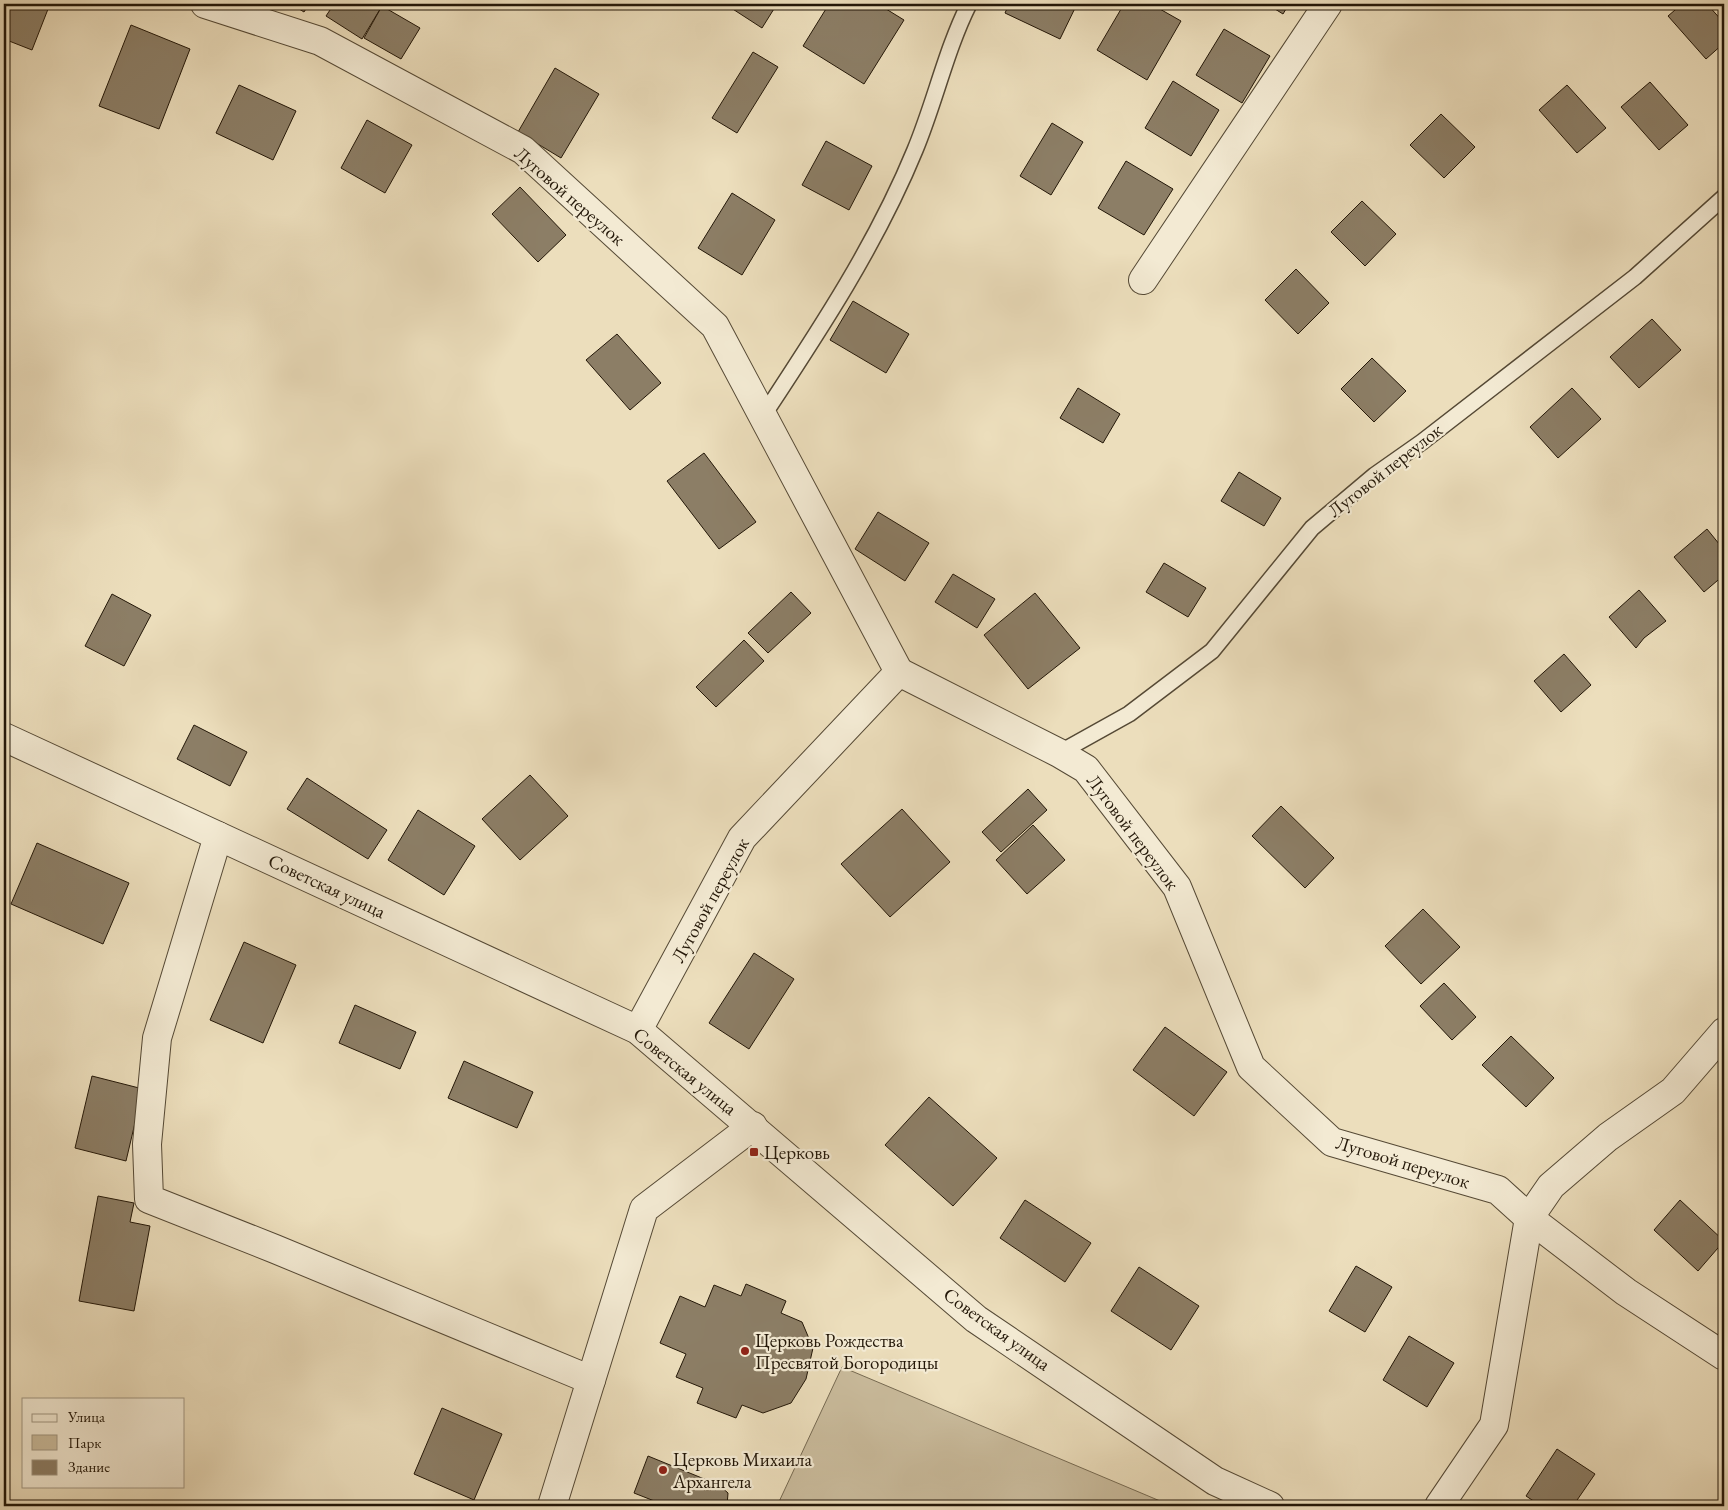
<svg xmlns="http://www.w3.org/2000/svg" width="1728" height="1510" font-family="'EB Garamond',serif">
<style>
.green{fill:#cabc9d;stroke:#766a52}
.building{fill:#8c7e66;stroke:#231708}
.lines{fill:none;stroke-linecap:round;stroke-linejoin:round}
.service-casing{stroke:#554935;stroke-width:18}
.minor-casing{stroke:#554935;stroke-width:30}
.service{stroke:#f3ead3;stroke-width:15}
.minor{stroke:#f3ead3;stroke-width:28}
.poi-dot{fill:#8f2418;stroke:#f3ead3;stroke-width:2}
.labels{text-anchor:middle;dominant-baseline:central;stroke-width:4.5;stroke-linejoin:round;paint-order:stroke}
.street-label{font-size:19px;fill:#231708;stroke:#f3ead3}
.poi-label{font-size:19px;fill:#231708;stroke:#f3ead3;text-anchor:start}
</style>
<rect width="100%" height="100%" fill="#ecdebc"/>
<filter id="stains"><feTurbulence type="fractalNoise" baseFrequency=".004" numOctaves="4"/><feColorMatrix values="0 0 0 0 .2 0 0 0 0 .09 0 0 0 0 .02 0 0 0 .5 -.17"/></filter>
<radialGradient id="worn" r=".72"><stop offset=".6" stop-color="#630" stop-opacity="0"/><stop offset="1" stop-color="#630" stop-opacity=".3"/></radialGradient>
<polygon class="green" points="842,1367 1172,1506 777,1506"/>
<g class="building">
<polygon points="4,4 50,4 32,50 4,39"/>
<polygon points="291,4 309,4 304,12"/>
<polygon points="334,4 380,4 382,6 362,39 326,16"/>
<polygon points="725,4 777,4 762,28"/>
<polygon points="829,4 878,4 904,20 864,84 803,46"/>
<polygon points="1009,4 1077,4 1060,39 1005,13"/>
<polygon points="1124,4 1151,4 1181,21 1147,80 1097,50"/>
<polygon points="1267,4 1289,4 1283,14"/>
<polygon points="1682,4 1707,4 1724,23 1724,43 1706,59 1668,16"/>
<polygon points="382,6 420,28 401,59 364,38"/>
<polygon points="131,25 190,49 159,129 99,106"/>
<polygon points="1224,29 1270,56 1242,103 1196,75"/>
<polygon points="753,52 778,67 737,133 712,118"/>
<polygon points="555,68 599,94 561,158 518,132"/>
<polygon points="1173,81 1219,110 1191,156 1145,128"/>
<polygon points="1650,82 1688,125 1659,150 1621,107"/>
<polygon points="239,85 296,111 273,160 216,133"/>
<polygon points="1567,85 1606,128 1577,153 1539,110"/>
<polygon points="1441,114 1475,147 1444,178 1410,145"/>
<polygon points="367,120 412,145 385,193 341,168"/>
<polygon points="1052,123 1083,142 1051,195 1020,176"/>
<polygon points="826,141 872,166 849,210 802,185"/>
<polygon points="1126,161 1173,189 1144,235 1098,208"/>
<polygon points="520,187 566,235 538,262 492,214"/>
<polygon points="732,193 775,220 742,275 698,248"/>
<polygon points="1362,201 1396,234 1365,266 1331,232"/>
<polygon points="1296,269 1329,303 1298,334 1265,300"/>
<polygon points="853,301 909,334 886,373 830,340"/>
<polygon points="1652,319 1681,350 1639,388 1610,357"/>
<polygon points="617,334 661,383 630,410 586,360"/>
<polygon points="1372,358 1406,391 1374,422 1341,389"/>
<polygon points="1078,388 1120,414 1103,443 1060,418"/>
<polygon points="1572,388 1601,419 1558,458 1530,427"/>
<polygon points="704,453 756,522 719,549 667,481"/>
<polygon points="1239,472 1281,498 1264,526 1221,501"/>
<polygon points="878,512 929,543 905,581 855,549"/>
<polygon points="1707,529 1724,550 1724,575 1704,592 1674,557"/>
<polygon points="1164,563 1206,588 1188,617 1146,592"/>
<polygon points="953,574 995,599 977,628 935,602"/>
<polygon points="1639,590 1666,621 1644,638 1636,648 1609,617"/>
<polygon points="791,592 811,613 768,653 748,633"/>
<polygon points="1035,593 1080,648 1028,689 984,635"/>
<polygon points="112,594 151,615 124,666 85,646"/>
<polygon points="744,640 764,661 716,707 696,687"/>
<polygon points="1564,654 1591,685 1561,712 1534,681"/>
<polygon points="194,725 247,752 230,786 177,759"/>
<polygon points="530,775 568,816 520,860 482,819"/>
<polygon points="307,778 387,830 368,859 287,809"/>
<polygon points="1028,789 1047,810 1001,852 982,832"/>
<polygon points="1281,806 1334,858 1305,888 1252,836"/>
<polygon points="902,809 950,862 890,917 841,864"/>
<polygon points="418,810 475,846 444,895 388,860"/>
<polygon points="1033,825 1065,860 1027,894 996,860"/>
<polygon points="37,843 129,883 103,944 11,904"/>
<polygon points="1423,909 1460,947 1421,984 1385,946"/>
<polygon points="244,942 296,965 263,1043 210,1020"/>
<polygon points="754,953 794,979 749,1049 709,1023"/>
<polygon points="1444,983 1476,1017 1452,1040 1420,1006"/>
<polygon points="355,1005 416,1032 400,1069 339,1043"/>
<polygon points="1165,1027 1227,1072 1194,1116 1133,1070"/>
<polygon points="1511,1036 1554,1078 1526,1107 1482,1065"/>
<polygon points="464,1061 533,1092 517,1128 448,1098"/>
<polygon points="92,1076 143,1089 126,1161 75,1148"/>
<polygon points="929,1097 997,1158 953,1206 885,1145"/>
<polygon points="98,1196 134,1203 130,1222 150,1226 134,1311 79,1301"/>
<polygon points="1025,1200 1091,1243 1065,1282 1000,1238"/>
<polygon points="1680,1200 1724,1241 1698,1271 1654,1230"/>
<polygon points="1356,1266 1392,1287 1365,1332 1329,1311"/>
<polygon points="1139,1267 1199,1306 1171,1350 1111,1311"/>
<polygon points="746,1284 786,1301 781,1313 802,1322 813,1348 806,1379 791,1403 763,1413 742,1405 736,1418 697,1403 703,1388 676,1377 686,1354 660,1343 680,1296 705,1307 714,1285 741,1296"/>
<polygon points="1409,1336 1454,1363 1427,1407 1383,1380"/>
<polygon points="442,1408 502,1434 474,1500 414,1474"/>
<polygon points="1557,1449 1595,1474 1573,1506 1541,1506 1526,1496"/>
<polygon points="648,1456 719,1485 728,1493 727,1506 667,1506 634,1493"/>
</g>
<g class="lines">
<defs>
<g id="service">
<path d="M763,416C819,331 876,245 915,150C935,102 946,50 969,4"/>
<polyline points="1059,753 1129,714 1212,651 1312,528 1375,475 1422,442 1635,277 1724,197"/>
</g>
<g id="minor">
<polyline points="205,4 320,41 523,150 715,326 899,672 742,838 638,1030"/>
<polyline points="1143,280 1328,4"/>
<polyline points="899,672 1059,753 1086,769 1177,887 1251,1067 1332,1142 1498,1190 1529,1218 1626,1292 1724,1356"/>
<polyline points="4,737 638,1030 976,1319 1215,1481 1270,1506"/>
<polyline points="218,836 157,1038 147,1144 149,1199 275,1249 591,1380"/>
<polyline points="552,1506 644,1209 753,1126"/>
<polyline points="1439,1506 1494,1425 1529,1218 1551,1186 1608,1137 1673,1091 1724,1032"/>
</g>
</defs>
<use href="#service" class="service-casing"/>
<use href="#minor" class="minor-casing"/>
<use href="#service" class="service"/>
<use href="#minor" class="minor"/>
</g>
<g class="poi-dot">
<rect x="749" y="1147" width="10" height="10" rx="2.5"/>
<circle cx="745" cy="1351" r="5"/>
<circle cx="663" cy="1470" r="5"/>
</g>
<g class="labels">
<g class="street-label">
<text transform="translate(570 196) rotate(41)">Луговой переулок</text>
<text transform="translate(1385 470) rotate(-38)">Луговой переулок</text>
<text transform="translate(1133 832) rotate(53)">Луговой переулок</text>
<text transform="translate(327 886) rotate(25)">Советская улица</text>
<text transform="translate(710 900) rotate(-61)">Луговой переулок</text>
<text transform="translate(685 1071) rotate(39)">Советская улица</text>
<text transform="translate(1403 1162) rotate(17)">Луговой переулок</text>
<text transform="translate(997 1329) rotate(36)">Советская улица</text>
</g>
<g class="poi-label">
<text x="764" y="1152">Церковь</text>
<text x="755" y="1340">Церковь Рождества<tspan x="755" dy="22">Пресвятой Богородицы</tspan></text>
<text x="673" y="1459">Церковь Михаила<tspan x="673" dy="22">Архангела</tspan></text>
</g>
</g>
<rect width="1728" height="1510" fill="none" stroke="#ecdebc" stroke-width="20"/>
<rect x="5" y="5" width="1718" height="1500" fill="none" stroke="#231708" stroke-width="2.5"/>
<rect x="10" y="10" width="1708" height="1490" fill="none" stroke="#231708"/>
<rect x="22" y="1398" width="162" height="90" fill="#f3ead3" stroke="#a09682"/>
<rect x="32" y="1414" width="25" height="8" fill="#f3ead3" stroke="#a09682"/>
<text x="68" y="1422" font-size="15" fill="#231708">Улица</text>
<rect x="32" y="1435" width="25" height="15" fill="#cabc9d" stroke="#a09682"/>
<text x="68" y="1448" font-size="15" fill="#231708">Парк</text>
<rect x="32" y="1460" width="25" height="15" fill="#8c7e66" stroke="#a09682"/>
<text x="68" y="1472" font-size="15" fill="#231708">Здание</text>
<rect width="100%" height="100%" filter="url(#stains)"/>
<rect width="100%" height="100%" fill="url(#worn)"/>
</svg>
